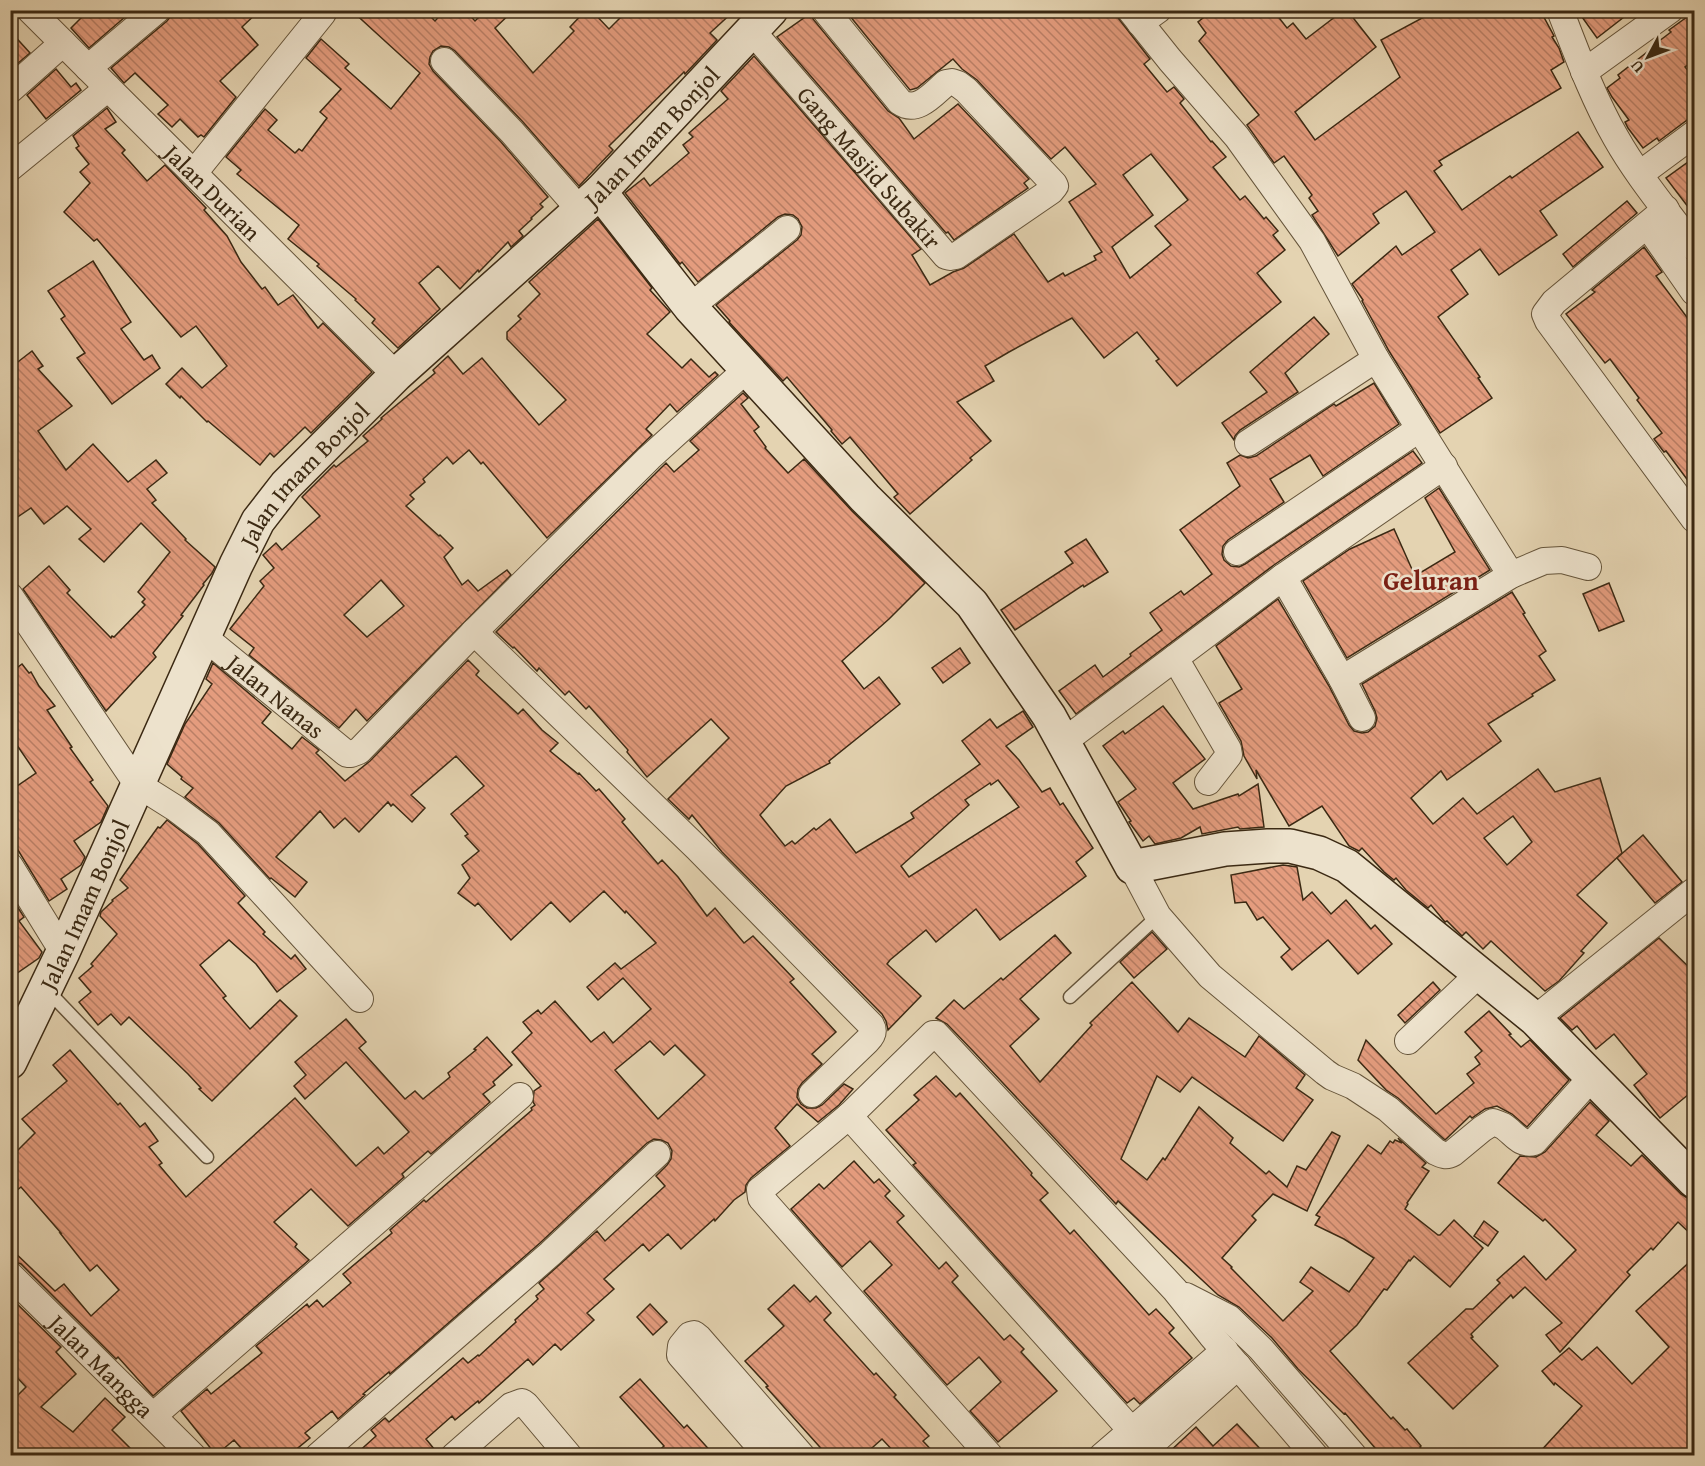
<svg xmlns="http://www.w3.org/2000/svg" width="1705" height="1466" font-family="'Gentium Book Plus',serif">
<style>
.building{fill:url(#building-back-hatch);stroke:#3b2913;stroke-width:1.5;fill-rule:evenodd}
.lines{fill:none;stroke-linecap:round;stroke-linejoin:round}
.lane-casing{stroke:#65543a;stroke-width:15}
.street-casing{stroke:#65543a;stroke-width:28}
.secondary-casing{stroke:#3b2913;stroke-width:36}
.lane{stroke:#ede2cc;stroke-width:12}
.street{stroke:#ede2cc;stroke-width:26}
.secondary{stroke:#ede2cc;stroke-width:33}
.labels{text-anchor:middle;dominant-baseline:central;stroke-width:5;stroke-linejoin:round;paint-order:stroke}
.street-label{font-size:24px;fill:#3b2913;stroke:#ede2cc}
.quarter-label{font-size:27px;font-weight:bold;fill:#7a1f14;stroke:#ede2cc}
</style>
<defs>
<pattern id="building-back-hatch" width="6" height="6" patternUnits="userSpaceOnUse" patternTransform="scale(1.5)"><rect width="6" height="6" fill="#e49c7e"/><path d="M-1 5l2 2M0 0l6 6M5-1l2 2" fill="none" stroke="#ba7f66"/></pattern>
</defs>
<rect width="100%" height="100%" fill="#e4d3b1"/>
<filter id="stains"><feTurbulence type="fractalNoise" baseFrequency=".00333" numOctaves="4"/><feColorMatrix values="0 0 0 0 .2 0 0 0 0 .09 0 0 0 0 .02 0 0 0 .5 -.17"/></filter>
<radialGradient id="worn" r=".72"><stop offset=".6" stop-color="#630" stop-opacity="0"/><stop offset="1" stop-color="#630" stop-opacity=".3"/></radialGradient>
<g class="building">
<polygon points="89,10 118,10 125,17 89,48 71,28"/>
<polygon points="172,10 260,10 242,27 258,45 220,81 236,97 204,137 201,135 198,137 180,119 172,127 158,114 168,105 135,73 124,83 111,68 167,21 171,16"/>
<polygon points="351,10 424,10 435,21 445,10 465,10 475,21 486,10 514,10 495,28 533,73 574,31 570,27 586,10 591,10 609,29 628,10 735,10 710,33 717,40 685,74 684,72 609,146 613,150 579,186 523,122 455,51 449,47 441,46 433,51 430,57 429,64 433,71 501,142 548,197 540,204 543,207 531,218 532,219 519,231 523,236 511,247 508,242 479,272 478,270 460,289 438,266 419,283 440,309 398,348 372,323 375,319 355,300 356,299 317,266 319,264 288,239 299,225 237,174 241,170 226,157 265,109 277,120 268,130 295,153 299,149 302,151 327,118 320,112 341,89 306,58 321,39 349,64 345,68 391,109 420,73"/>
<path d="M845,10H1112L1150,59L1144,64L1167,92L1174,87L1184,99L1180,103L1211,142L1212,141L1226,157L1213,167L1240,200L1245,196L1264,219L1266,217L1278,231L1273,235L1285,250L1257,273L1281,302L1177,386L1156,361L1159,359L1137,332L1104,358L1072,318L1009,352L985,366L994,381L957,402L991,441L970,458L972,460L910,514L894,497L898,494L850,437L842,444L831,431L832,430L787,377L783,381L729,322L730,321L716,305L797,240L801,235L802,227L798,219L793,215L785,214L778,217L698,282L682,262L680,264L625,193L644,178L650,186L689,153L683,145L693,137L689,133L728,99L721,91L754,56L921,249L912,255L930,285L953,272L964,268L1014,234L1048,282L1063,273L1065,276L1096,260L1094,256L1102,252L1069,202L1096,184L1065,147L1051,159L977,80L962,69L953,59L917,88L910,90ZM1151,154L1188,200L1155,226L1171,245L1130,278L1112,247L1153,215L1123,175Z"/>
<polygon points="1213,10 1273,10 1287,28 1293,23 1306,39 1344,10 1347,10 1376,47 1295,112 1315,140 1400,77 1381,40 1437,10 1443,10 1446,17 1458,10 1540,10 1554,36 1552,37 1559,48 1564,62 1551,70 1561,88 1439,161 1442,165 1434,171 1462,210 1510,176 1512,178 1578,132 1603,167 1540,211 1557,235 1499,275 1480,249 1451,270 1468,294 1438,317 1480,377 1478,378 1492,398 1440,433 1389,351 1362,301 1363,300 1352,284 1396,246 1402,255 1435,232 1406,191 1373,214 1379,223 1338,256 1312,215 1318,211 1309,198 1312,195 1284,156 1274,163 1247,125 1259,115 1199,41 1206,33 1198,22"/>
<polygon points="1577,10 1633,10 1597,38"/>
<polygon points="811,13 813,19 888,111 899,118 914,139 958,104 1029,179 1024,183 1028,188 954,240 948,232 946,233 777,37"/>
<polygon points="1687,17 1695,27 1695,60 1685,67 1695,79 1695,114 1659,141 1657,138 1643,148 1628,128 1625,122 1629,120 1612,97 1607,88 1620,78 1618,75 1651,49 1650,48 1671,32 1669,30"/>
<polygon points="10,31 30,53 10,70"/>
<polygon points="56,69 71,87 76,83 81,90 46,119 27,95"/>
<polygon points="107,108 116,122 105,129 125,150 122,153 147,181 165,165 206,208 204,210 227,236 241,262 262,289 265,287 278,305 293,295 318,328 323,323 372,372 311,433 305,427 274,457 270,453 260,465 208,421 207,422 181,396 180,398 166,384 182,368 202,388 227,366 196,326 181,337 97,239 94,241 64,212 90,183 80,172 89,164 76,148 79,146 73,136"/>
<polygon points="1695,157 1695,216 1666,178"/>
<polygon points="1627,201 1637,213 1573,267 1563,254"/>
<path d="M598,219L652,288L650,290L670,312L647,334L682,368L691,359L709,377L715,372L718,375L677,412L670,404L646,429L652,435L547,538L483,462L481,464L469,450L453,464L447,457L423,479L425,482L410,495L414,499L406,506L439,536L440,535L453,548L444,557L462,585L468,580L478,591L507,570L511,575L367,721L356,709L339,728L249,655L254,648L230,629L264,586L260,581L274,568L263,555L276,543L282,550L320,516L302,497L334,465L336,467L368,441L363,436L382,419L381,418L435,373L433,370L448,356L463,374L482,358L539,425L566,400L507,339V332L521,319L518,316L540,294L529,282ZM381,580L404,606L367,637L344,615Z"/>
<polygon points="1644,247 1662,272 1656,276 1695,328 1695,490 1666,451 1664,452 1654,439 1662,433 1637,400 1639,398 1610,359 1605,363 1566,314 1595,292 1592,290"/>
<polygon points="93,261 131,322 121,329 144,360 152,355 160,368 112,404 77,358 85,353 61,319 65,316 48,291"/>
<polygon points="1314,317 1329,334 1285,373 1298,392 1240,430 1235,436 1234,440 1222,423 1267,392 1250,372"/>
<polygon points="32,351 43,366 38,369 72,406 38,431 66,470 93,444 128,482 156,460 167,473 147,489 156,500 152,503 186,539 185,540 215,567 212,573 203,584 204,585 181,615 183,616 153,653 156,657 106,711 23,589 49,566 70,590 67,593 111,638 112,636 114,637 145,605 142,602 145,599 138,592 170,552 141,523 104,562 79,539 91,529 67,506 44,524 31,508 10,522 10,368"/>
<polygon points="1374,383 1399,424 1323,476 1310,455 1270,479 1284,502 1228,540 1223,546 1222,554 1224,560 1231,566 1239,567 1245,564 1413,451 1422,463 1274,565 1076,714 1059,691 1095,665 1103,677 1131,656 1130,654 1162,630 1150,613 1181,591 1184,595 1212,574 1180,530 1240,486 1227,463 1240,455 1248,458 1256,456 1334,404 1336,406"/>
<path d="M743,393L748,398L741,404L759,427L754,431L766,447L765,448L788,473L804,459L852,511L925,583L889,619L842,661L864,689L879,677L900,704L829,761L830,763L786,786L760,815L785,846L792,841L795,844L814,828L816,830L830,819L856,853L914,818L911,813L980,764L962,741L990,719L997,728L1023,711L1033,727L1006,746L1019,760L1042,792L1050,788L1060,805L1063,803L1093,848L1076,862L1086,876L1000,940L976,909L936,942L926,930L890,960L887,964L921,996L888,1030L886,1021L882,1014L722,852L692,815L689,819L668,799L729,738L711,719L647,777L627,752L628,750L589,706L586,709L569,691L565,695L539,668L537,671L514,647L513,648L496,632L666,463L674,472L699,450L690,441ZM998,780L1019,807L909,877L901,866L969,805L965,800L990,783L991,785Z"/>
<polygon points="1439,488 1490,570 1347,658 1303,581 1350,549 1394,529 1415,576 1455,552 1425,498"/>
<polygon points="1086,539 1108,572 1084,587 1083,585 1015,630 1001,610 1073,563 1065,552"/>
<polygon points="1609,583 1624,621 1599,631 1583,594"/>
<path d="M1512,592L1525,613L1523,614L1546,651L1539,656L1555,680L1532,694L1533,696L1488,724L1501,741L1447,780L1441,771L1411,798L1433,824L1463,798L1477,814L1538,769L1555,792L1600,778L1622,853L1577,895L1607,923L1581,951L1584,953L1559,981L1545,991L1491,941L1483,949L1466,932L1462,936L1447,921L1445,922L1431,905L1428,908L1406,890L1396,878L1394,880L1384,872L1362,848L1359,851L1349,846L1322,806L1289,826L1256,770L1257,779L1244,756L1241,741L1219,703L1242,689L1216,646L1278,599L1329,686L1349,725L1354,731L1362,733L1368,732L1375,726L1377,718L1375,711L1362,684ZM1513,816L1532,842L1507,865L1484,838Z"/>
<polygon points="960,648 970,663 943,683 932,668"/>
<path d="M468,660L479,671L476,675L518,714L523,709L542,730L558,743L550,751L578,774L579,773L596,791L599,789L625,819L622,822L658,864L662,860L678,877L707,916L715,908L744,943L753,936L794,979L790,982L836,1032L812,1054L822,1064L802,1083L798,1089L797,1097L801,1104L807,1108H816L822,1105L844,1084L853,1089L839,1105L818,1122L797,1104L775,1128L790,1146L751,1178L746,1185L745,1192L734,1200L715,1221L714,1219L681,1249L668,1234L649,1251L643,1244L604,1279L614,1289L587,1313L594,1320L561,1350L555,1344L533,1365L528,1359L479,1403L478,1401L455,1420L452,1416L426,1439L439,1455H355L376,1436L371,1430L385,1418L389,1422L463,1358L468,1363L478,1355L479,1356L516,1322L515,1320L538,1299L536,1296L544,1289L539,1283L597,1231L605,1241L665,1186L656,1176L667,1165L671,1159L672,1151L668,1143L661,1140L654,1139L647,1143L540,1243L390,1374L389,1372L363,1394L365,1395L338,1419L332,1411L305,1433L310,1438L298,1448L303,1455H247L234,1440L216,1455L181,1411L207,1389L211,1394L262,1353L256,1346L307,1304L309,1307L317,1300L323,1307L351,1283L343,1274L392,1233L390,1230L424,1200L426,1202L532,1110L531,1108L535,1105L533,1102L534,1091L541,1086L512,1052L532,1033L523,1022L538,1010L541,1014L555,1001L591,1042L604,1032L613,1043L651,1009L623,978L598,1000L587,987L615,963L621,969L656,943L626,911L625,913L604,891L570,922L551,902L511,940L478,903L475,906L458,893L470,878L462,865L479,851L465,836L468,834L451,814L484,786L456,756L411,795L425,808L412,822L393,804L391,806L388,802L359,832L345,818L334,828L320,811L276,857L307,882L295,897L271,878L270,879L219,823L185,797L193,788L181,779L182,777L167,764L185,724L212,684L206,679L213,663L271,712L262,723L292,749L302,737L319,750L316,753L345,781L370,761ZM650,1041L664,1055L675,1045L705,1075L658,1119L615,1070Z"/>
<polygon points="22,664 29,673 31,672 39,686 55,706 47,710 72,747 70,748 93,780 90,782 108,806 101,822 74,841 85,857 81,865 61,879 67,889 49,901 10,837 10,791 36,773 10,735 10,673"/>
<polygon points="1163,706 1205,759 1173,783 1193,809 1238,794 1239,796 1258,784 1264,827 1240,829 1238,827 1202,834 1200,827 1181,838 1155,844 1149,836 1143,841 1129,822 1131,821 1118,802 1136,789 1103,746 1123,731 1125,734"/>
<polygon points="167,820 198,844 245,896 238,903 265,932 263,934 291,959 295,955 306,969 277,992 256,964 229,940 200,965 226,996 223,998 250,1029 280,1000 297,1016 212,1101 199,1089 201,1088 188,1074 129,1017 121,1025 111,1014 98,1025 79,1002 91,992 79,978 93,966 91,964 117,934 100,916 101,912 113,901 112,900 128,888 120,880 158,827 160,828"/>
<polygon points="1643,835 1682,882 1655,903 1617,858"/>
<polygon points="1283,865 1297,867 1303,900 1312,892 1331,914 1346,900 1371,929 1375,925 1392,944 1358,974 1328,940 1292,970 1281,957 1290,949 1263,917 1257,920 1246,902 1235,903 1231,875"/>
<polygon points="10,895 24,917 19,921 42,952 39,958 10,978"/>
<polygon points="1152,932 1167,949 1134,978 1120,962"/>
<polygon points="1055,935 1071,953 1020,999 1039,1019 1010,1046 1040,1082 1092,1025 1090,1023 1132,982 1178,1032 1189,1018 1245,1057 1259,1036 1305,1075 1296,1088 1313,1100 1283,1141 1192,1077 1180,1092 1157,1076 1121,1159 1147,1180 1163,1158 1165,1160 1199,1107 1233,1138 1230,1143 1266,1174 1269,1171 1287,1187 1297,1166 1306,1170 1332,1132 1340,1136 1307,1211 1273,1194 1252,1216 1256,1220 1222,1258 1232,1267 1231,1268 1283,1321 1313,1291 1300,1282 1311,1267 1349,1292 1374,1258 1344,1239 1315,1225 1320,1217 1316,1215 1368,1145 1381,1154 1390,1141 1393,1143 1395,1140 1402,1143 1398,1138 1426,1163 1422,1167 1429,1171 1407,1203 1408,1204 1405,1209 1438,1235 1440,1235 1454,1220 1483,1248 1450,1287 1414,1256 1410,1261 1409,1260 1387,1290 1384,1289 1357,1325 1330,1351 1391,1419 1393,1417 1405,1430 1407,1429 1421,1446 1420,1447 1427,1455 1384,1455 1375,1448 1345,1413 1344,1414 1298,1369 1272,1338 1239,1307 1218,1295 1118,1201 1116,1204 973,1051 947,1024 936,1018 954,1000 964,1009 1001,978 1003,980"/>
<polygon points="1659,938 1695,973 1695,1089 1660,1118 1634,1085 1647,1074 1614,1034 1596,1049 1577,1026 1572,1030 1560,1018"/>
<polygon points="1433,982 1440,990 1405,1023 1398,1015"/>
<polygon points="1489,1011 1511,1034 1509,1035 1521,1047 1530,1040 1569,1080 1527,1127 1512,1114 1497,1106 1485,1109 1472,1118 1470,1116 1445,1140 1398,1098 1386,1090 1358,1060 1366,1040 1436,1114 1474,1083 1467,1074 1480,1064 1475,1057 1482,1051 1465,1032"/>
<polygon points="346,1019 366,1042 359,1048 405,1099 415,1091 423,1099 450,1077 448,1073 476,1050 474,1049 487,1037 512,1065 493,1082 495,1085 483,1094 490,1102 431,1154 428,1151 402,1174 404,1177 348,1226 311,1189 274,1222 297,1244 295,1247 309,1260 153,1396 118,1357 116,1359 21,1264 10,1260 10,1248 55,1291 64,1284 91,1316 119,1290 97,1265 90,1271 60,1233 61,1233 21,1187 10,1196 10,1158 35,1133 22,1119 67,1081 53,1065 70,1050 118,1105 120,1103 140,1127 145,1123 158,1141 149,1147 162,1163 159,1165 186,1197 295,1098 356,1166 378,1147 384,1154 409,1132 346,1062 305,1099 294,1086 306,1075 295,1062"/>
<polygon points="936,1076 956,1097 960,1093 1032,1173 1031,1175 1048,1193 1040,1200 1070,1234 1074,1230 1149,1315 1156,1309 1174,1328 1169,1333 1192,1358 1140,1404 1134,1398 1127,1403 913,1165 916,1163 886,1130 919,1100 914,1095"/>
<polygon points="1590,1102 1609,1121 1596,1135 1631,1166 1642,1155 1681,1194 1695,1203 1695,1238 1678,1222 1653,1250 1651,1248 1627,1272 1630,1275 1560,1352 1546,1335 1562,1323 1525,1287 1513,1298 1511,1295 1471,1334 1473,1337 1471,1338 1498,1366 1453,1409 1408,1363 1466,1309 1473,1309 1500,1283 1497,1280 1524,1256 1546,1280 1576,1250 1545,1219 1543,1221 1498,1183 1520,1156 1536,1157 1545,1152"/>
<polygon points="854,1161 874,1183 879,1179 890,1191 885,1196 904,1216 897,1222 939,1269 946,1262 958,1276 952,1282 1004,1340 1010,1335 1024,1349 1021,1352 1057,1391 998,1442 970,1411 1001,1382 979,1357 947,1385 864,1291 892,1265 870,1241 842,1267 791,1209 819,1184 824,1189"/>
<polygon points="1484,1221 1498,1232 1488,1246 1474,1236"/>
<polygon points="1695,1257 1695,1455 1537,1455 1582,1406 1555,1383 1554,1385 1542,1371 1569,1348 1582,1360 1597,1347 1632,1384 1669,1347 1636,1311"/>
<polygon points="794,1285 810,1302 816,1296 831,1313 824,1320 874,1375 876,1373 896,1395 894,1397 929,1436 923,1441 936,1455 897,1455 882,1439 864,1455 827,1455 766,1387 768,1386 745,1361 784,1326 768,1309"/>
<polygon points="10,1297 61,1347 56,1352 76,1374 41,1407 73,1432 105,1398 125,1417 112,1430 137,1455 10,1455 10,1403 26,1387 10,1370"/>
<polygon points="650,1304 667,1322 653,1335 637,1317"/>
<polygon points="640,1379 684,1428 687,1425 714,1455 654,1455 664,1446 620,1397"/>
<polygon points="1237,1424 1266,1455 1166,1455 1196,1427 1213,1446"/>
</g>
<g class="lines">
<defs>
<g id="lane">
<polyline points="48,991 207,1157"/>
<polyline points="1070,997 1158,916"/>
</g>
<g id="street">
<path id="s1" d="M30,10L396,375"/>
<polyline points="1130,10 1170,60 1237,137 1312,241 1376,359 1511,575"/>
<path d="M1560,10C1577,54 1593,98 1616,138C1638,177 1668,212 1694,248"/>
<polyline points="1140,23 1158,10"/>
<path id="s2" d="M752,31L946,256L950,257L956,256L1051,191L1055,186L1054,184L966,90L958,84L952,82L946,83C933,94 917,114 900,102L825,10"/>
<polyline points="444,61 512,132 580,210"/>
<polyline points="88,68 157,10"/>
<polyline points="1584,72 1670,10"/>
<polyline points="10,90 63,43"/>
<polyline points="10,168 108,88"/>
<polyline points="194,173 323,13"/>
<polyline points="1640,174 1694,134"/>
<polyline points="1666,209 1554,302 1545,314 1548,321 1694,519"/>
<polyline points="1648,226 1694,292"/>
<polyline points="690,307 787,229"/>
<polyline points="1248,443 1376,359"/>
<polyline points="1237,552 1419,429"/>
<polyline points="1283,577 1342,679 1511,575 1544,561 1562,560 1588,567"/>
<polyline points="10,596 137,784 175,808 208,833 360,999"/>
<path d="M474,632L697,848L871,1025C875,1032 872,1036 867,1041L812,1094"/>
<path id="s3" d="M204,637L347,754H351L359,751L474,632L649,458L747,369"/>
<polyline points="1175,658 1228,749 1229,755 1208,782"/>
<polyline points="1342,679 1362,718"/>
<polyline points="1063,742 1283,577 1444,466"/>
<polyline points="10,866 63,952"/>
<path d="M1132,867L1158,916L1210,976L1325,1072L1332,1077L1353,1086L1388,1109L1436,1152C1443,1155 1446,1157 1453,1153L1482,1129L1493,1122C1496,1123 1499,1124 1503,1126C1513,1132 1520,1146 1534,1142L1592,1077"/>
<polyline points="1535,1019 1694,891"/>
<polyline points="1408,1041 1479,974"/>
<polyline points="849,1116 1131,1430"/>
<path id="s4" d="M10,1275L193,1456"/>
<polyline points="1186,1296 1229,1318 1261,1349 1354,1456"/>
<polyline points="153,1416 520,1096"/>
<polyline points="318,1456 550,1254 657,1154"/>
<polyline points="454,1456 511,1406 522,1402 526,1405 569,1456"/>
<polyline points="768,1456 680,1355 681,1346 690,1335 694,1334 699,1338 802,1456"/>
<polyline points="990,1456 761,1198 760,1190 764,1187 849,1116 933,1034 936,1034 1175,1290 1211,1335 1315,1456"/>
<polyline points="1102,1456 1225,1350"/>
<polyline points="1138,1456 1238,1366"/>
</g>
<g id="secondary">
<polyline points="600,192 690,307 865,498 972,604 1049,716 1132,867 1225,849 1268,846 1290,846 1319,853 1347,866 1535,1019 1694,1181"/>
<path id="s5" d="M10,1062L63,952L236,565L258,521L286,485L396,375L600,192L771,10"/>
</g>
</defs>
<use href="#lane" class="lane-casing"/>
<use href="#street" class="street-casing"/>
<use href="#secondary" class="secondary-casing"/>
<use href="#lane" class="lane"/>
<use href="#street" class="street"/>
<use href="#secondary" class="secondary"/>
</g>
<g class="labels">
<g class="street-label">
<text stroke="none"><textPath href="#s5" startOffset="1146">Jalan Imam Bonjol</textPath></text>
<text stroke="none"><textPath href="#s2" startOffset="180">Gang Masjid Subakir</textPath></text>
<text stroke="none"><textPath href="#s1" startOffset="258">Jalan Durian</textPath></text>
<text stroke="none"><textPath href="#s5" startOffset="660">Jalan Imam Bonjol</textPath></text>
<text stroke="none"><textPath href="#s3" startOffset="93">Jalan Nanas</textPath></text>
<text stroke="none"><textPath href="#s5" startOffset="174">Jalan Imam Bonjol</textPath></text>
<text stroke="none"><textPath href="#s4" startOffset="129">Jalan Mangga</textPath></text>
</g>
<g class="quarter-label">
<text x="1431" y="580">Geluran</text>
</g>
</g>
<rect width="1705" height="1466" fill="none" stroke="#e4d3b1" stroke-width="36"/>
<rect x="12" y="12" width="1681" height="1442" fill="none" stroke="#3b2913" stroke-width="3"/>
<rect x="18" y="18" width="1669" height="1430" fill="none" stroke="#3b2913" stroke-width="1.5"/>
<g transform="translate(1648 57) rotate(229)" stroke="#ede2cc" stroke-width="4.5" paint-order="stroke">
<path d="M0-4.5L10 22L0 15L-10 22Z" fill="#3b2913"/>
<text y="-9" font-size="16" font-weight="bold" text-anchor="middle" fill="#3b2913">U</text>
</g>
<rect width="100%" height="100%" filter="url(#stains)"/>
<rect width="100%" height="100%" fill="url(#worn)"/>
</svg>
